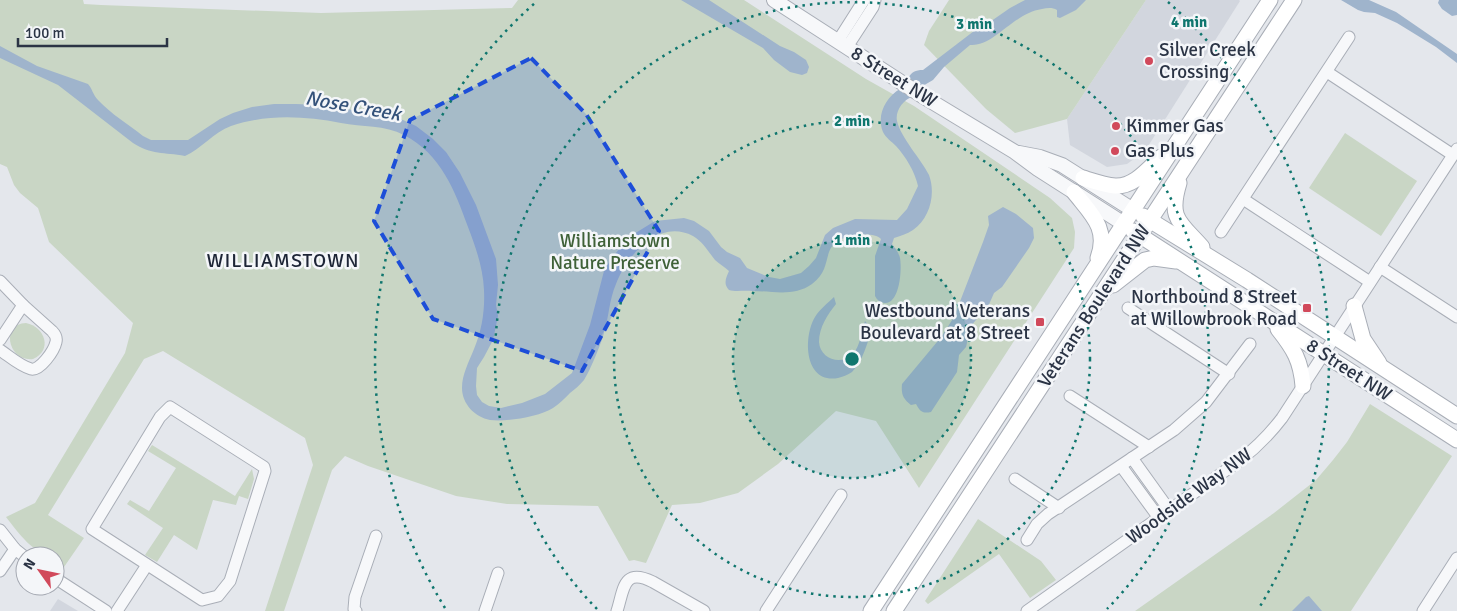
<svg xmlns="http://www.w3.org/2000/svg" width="1457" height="611" font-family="Signika,sans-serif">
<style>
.built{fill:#d2d6de}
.green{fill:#c9d6c5}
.water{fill:#9fb4cc}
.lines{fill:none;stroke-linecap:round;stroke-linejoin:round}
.minor-casing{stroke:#a9aeb7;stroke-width:13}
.tertiary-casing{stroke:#a9aeb7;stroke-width:16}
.secondary-casing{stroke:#a9aeb7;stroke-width:17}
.minor{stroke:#f7f8fa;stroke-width:11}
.tertiary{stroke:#f7f8fa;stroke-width:14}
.secondary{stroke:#fff;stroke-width:15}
.marked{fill:#1d4ed8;fill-opacity:0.2;stroke:#1d4ed8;stroke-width:4;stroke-dasharray:10 6;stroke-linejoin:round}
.ring{fill:none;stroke:#0f766e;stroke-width:2.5;stroke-dasharray:2.5 5}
.poi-dot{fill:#d1495b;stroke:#f4f6f9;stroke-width:2}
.labels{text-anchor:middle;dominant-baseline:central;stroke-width:5;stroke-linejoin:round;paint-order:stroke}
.poi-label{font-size:19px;fill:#2b3445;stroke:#f4f6f9;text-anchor:start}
.street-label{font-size:19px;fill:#2b3445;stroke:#f4f6f9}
.park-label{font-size:19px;fill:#3f6138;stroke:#f4f6f9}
.water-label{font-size:20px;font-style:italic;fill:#34527a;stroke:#f4f6f9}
.neighbourhood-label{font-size:20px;letter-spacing:1px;fill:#1d2536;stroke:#f4f6f9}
.centre{fill:#0f766e;stroke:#f4f6f9;stroke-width:2.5}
.ring-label{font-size:15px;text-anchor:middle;font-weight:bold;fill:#0f766e;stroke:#f4f6f9;stroke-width:5;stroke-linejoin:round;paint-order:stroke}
</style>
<rect width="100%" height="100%" fill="#e4e7ec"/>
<g class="built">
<polygon points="1146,0 1239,0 1240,1 1145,151 1127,164 1107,167 1070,145 1067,119"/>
<polygon points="58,599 78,611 50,611"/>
</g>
<g class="green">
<path d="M0,0H83L84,4L101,5L321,13L512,8L518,0H744L866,79L914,106L1050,198L1072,218L1075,232L1074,248L919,488L876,421L836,411L778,464L738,493L700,503L672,505L646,563L634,560L629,561L598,506L507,504L456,496L368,466L345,456L332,470L284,611H265L313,465L305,438L163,351L144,359L48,515L84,538L64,567L55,561V556C34,556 18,532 6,517L35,503L125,353L133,323L49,242L38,208L20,193L14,185L7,167L0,164Z"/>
<polygon points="949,0 1146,0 1067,119 1015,133 986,109 924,45 929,31"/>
<polygon points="1345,133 1417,181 1381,236 1309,188"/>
<path d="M26,323C45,327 53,350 33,359C8,362 0,324 26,323Z"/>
<polygon points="1370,404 1452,456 1351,611 1135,611 1274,513 1316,480 1333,460 1347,442"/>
<polygon points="152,445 235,496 252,469 254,479 248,499 239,496 236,505 213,500 197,550 174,535 157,562 145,555 163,528 127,504 130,500 149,511 176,468 148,451"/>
<polygon points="978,519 1041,561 1056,580 1030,598 999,554 928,604 925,601"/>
</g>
<g class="water">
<polygon points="681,0 709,0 780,46 794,52 806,60 809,67 807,73 802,75 790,72 774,60 763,48"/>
<path d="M1025,0H1086L1076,10L1060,18L1057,17V10C1052,7 1047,8 1042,9C1013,13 994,47 970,45L944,67L933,80L921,87L908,78C912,72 915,70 923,70L974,31L987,24L1010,8Z"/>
<polygon points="1341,0 1369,0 1396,12 1457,54 1457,63 1436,47 1397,23 1375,13 1364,12 1358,10"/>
<polygon points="1439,0 1457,0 1457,15 1452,16 1442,9 1438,3"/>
<path d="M0,46L37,66L88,84C92,88 93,95 98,100C111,114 128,124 143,136L151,140H188L220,119L233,113L252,107L274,104H296L320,105L385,115L403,120L416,126L433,139L446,152L460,173L476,205L496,259L498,285L496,305L498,316L493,340L484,357L477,368L476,386L477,395L482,402L489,406L501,408L522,403L545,394L572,373L590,325L604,271L611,259L629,237L655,221L684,218L694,221L709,231L721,247L727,252L740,258L747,268L769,277L780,279L801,273L809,266L816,258L825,235L833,228L855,219L897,220L907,209L918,186C915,172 906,157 896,146C892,142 885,137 883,132C876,115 886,97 900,89L912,97C903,100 895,111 897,121C901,138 921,159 929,175C936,194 930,218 913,230C907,234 900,236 894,238L892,244C895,248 899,253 900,258C902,269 900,305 884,303C880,302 877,300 875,296V256L881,239C876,234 866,234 859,235C814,240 838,265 812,284C794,297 773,291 752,291C744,290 736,292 729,290C723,284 726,278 729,271C725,267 719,264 715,260C708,251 703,242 693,236C659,218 627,255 616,284C609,300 609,317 604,333C601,344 590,371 584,380C580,385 575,389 570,393C565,398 559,404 553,408C539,417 506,422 490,420C475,417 462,404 462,388C462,374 469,362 474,349C482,330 485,310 484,290C483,268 476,248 468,227C455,191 441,154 404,135C385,125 362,127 341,123C304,116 267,114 231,126C214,132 201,149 185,156C164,152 151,155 133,143L58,85L0,58Z"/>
<path d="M1003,207L1016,214L1033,228L1034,238L1029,248L1002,287L994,293L987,309L980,315L971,326L966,347L959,355L957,372L931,412C922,414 920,411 916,404L911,405C903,399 901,394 902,384L942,336L954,317L983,242L989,225L988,216Z"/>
<path d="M834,297L836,304C828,314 819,327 819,342C820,359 841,366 853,354C860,346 862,331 865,321L872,330C867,343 863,361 852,372C848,375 842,377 838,378C804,384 803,337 815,317C820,309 828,303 834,297Z"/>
<polygon points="1309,596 1322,611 1292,611 1306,597"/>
</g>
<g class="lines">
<defs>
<g id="minor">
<polyline points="838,41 864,0"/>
<polyline points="847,47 873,7 875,0"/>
<polyline points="1327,72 1453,155"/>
<polyline points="1243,199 1370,282"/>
<polyline points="1221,232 1349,37"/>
<polyline points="1380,267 1457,317"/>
<polyline points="0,281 23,305 0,340"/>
<polyline points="1128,308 1229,374"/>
<path d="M0,350C9,356 20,366 31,369C40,371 54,351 56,342C57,338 55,334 52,331L23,305"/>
<polyline points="1070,396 1149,447"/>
<polygon points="170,407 264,467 265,471 230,581 218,596 202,600 92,529 160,417"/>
<polyline points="1132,458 1170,511"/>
<polyline points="1121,466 1159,518"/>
<polyline points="1015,479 1059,508"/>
<polyline points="0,530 15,549 25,557"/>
<polyline points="1027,540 1037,524 1048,514 1174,430 1206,402 1250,344"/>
<polyline points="0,571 15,549"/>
<polyline points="55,578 106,611"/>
<polyline points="117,611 147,565"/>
<polyline points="356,611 354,609 355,597 376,536"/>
<polyline points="485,611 498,573"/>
<path d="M617,611C624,589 623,567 653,582L704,611"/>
<polyline points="766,611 841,495"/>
<path d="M1027,611L1239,461C1256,448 1269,435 1282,418L1457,149"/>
<polyline points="1423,611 1457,558"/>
</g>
<g id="tertiary">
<polyline points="774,0 924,97 1015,152 1038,169 1124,224"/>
<polyline points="1019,153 1040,157 1062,165 1133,210"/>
</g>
<g id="secondary">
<path d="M1083,178C1093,181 1105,185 1115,186C1134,187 1148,169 1161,157"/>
<path d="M1179,183C1168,219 1180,222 1202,247"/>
<path d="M1074,192C1091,214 1109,228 1098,258"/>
<polyline points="1143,216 1247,280 1457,416"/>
<polyline points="1133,231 1457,440"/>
<polyline points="1113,285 1145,260 1154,258 1176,261"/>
<polyline points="1354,306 1363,339 1379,363"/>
<path d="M1278,329C1294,349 1301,361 1303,386"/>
<polyline points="871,611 1270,0"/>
<polyline points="894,611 1294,0"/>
</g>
</defs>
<use href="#minor" class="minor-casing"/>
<use href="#tertiary" class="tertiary-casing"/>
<use href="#secondary" class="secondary-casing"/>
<use href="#minor" class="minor"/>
<use href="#tertiary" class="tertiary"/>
<use href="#secondary" class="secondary"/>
</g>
<path class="marked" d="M531,58L586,114L659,231L582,371L433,319L374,221L410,120Z"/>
<circle cx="852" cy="359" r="119" fill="#0f766e" fill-opacity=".12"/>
<g class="ring">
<circle cx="852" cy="359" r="119"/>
<circle cx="852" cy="359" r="238"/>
<path d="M597 609A357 357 0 1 1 1107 609"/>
<path d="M445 608A477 477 0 0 1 536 2M1168 2A477 477 0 0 1 1259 608"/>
</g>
<g class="poi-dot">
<circle cx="1149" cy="61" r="5"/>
<circle cx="1116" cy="126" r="5"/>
<circle cx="1115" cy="151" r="5"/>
<rect x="1302" y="303" width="10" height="10" rx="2.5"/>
<rect x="1035" y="317" width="10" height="10" rx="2.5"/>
</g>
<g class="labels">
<g class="poi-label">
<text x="1159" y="50">Silver Creek<tspan x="1159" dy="22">Crossing</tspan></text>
<text x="1126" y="126">Kimmer Gas</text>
<text x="1125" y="151">Gas Plus</text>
<text x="1297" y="297" text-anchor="end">Northbound 8 Street<tspan x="1297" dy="22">at Willowbrook Road</tspan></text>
<text x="1030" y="311" text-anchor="end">Westbound Veterans<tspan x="1030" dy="22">Boulevard at 8 Street</tspan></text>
</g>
<g class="street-label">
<text transform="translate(894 77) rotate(32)">8 Street NW</text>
<text transform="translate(1094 306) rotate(-57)">Veterans Boulevard NW</text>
<text transform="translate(1349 370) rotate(33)">8 Street NW</text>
<text transform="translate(1189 496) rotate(-36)">Woodside Way NW</text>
</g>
<g class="park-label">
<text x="615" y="241">Williamstown<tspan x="615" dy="22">Nature Preserve</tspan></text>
</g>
<g class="water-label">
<text transform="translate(353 106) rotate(10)">Nose Creek</text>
</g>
<g class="neighbourhood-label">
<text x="283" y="260">WILLIAMSTOWN</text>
</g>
</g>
<circle cx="852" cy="359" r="8" class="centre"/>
<g class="ring-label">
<text x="1189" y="27">4 min</text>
<text x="974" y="29">3 min</text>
<text x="852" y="126">2 min</text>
<text x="852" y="245">1 min</text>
</g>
<g transform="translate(40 571) rotate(303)"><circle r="24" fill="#f4f6f9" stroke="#a4a8b1"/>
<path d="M0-4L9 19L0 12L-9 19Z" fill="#d1495b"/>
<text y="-8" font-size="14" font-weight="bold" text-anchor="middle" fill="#2b3445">N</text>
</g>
<path d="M18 38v8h149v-8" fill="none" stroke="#2b3445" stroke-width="2.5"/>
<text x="25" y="38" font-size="15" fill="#2b3445" stroke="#f4f6f9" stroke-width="4" paint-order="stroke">100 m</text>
</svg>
